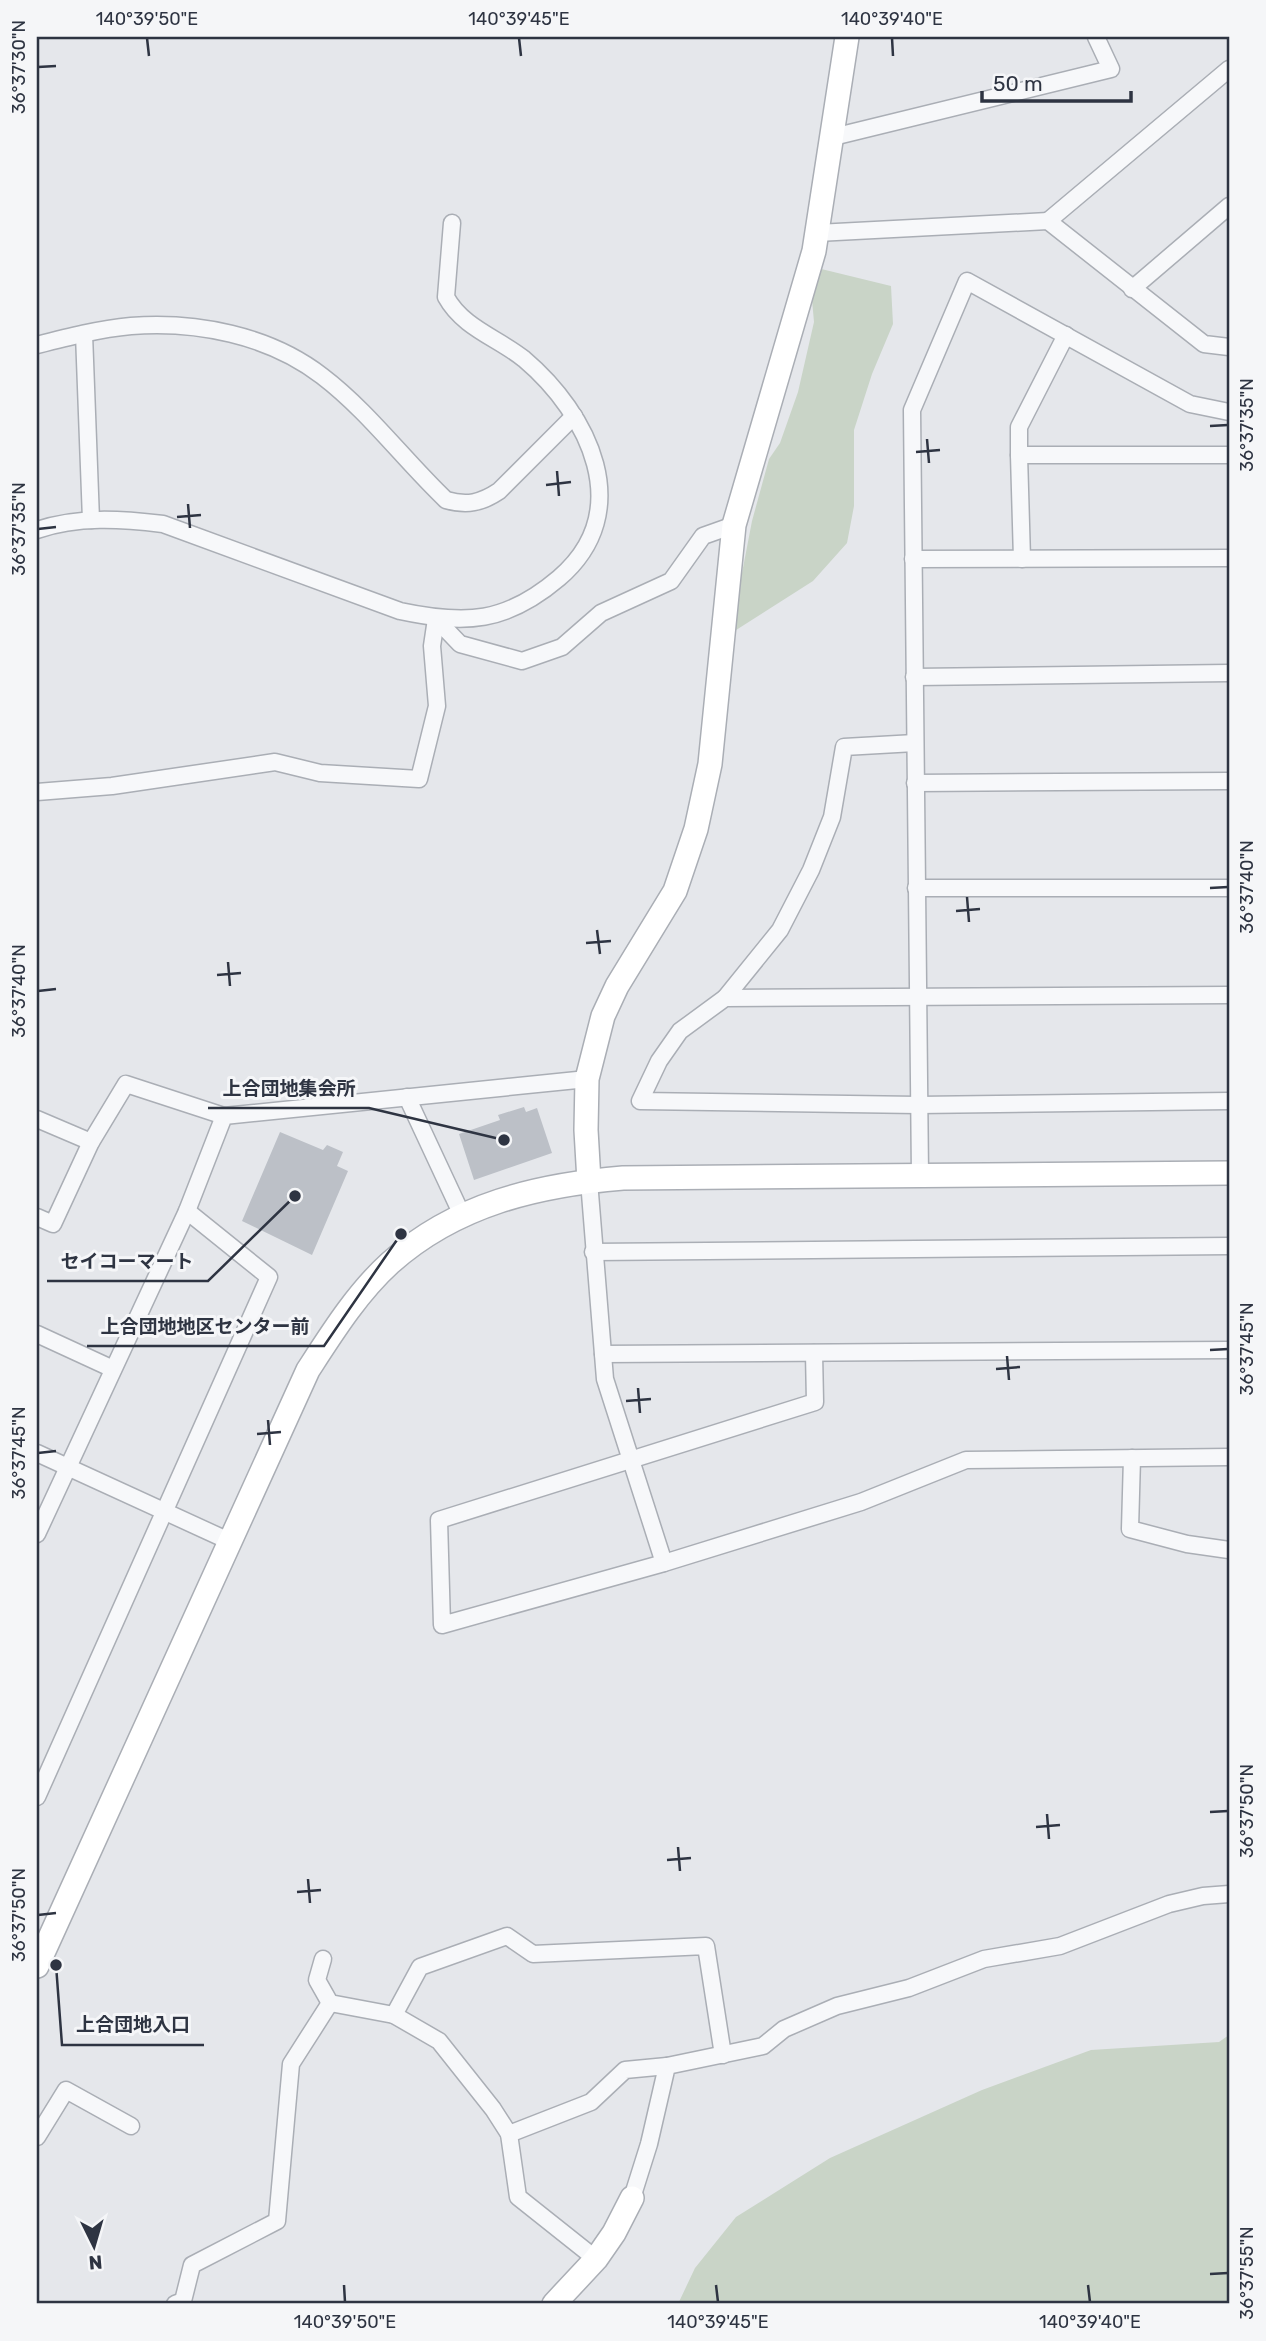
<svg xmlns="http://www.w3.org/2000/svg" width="1266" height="2341" font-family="Rubik,'Noto Sans JP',sans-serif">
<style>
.green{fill:#c9d4c7}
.building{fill:#bcc0c7}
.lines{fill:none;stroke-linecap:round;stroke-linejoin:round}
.street-casing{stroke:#aaaeb5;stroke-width:19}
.secondary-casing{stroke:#aaaeb5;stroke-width:26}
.street{stroke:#f7f8fa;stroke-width:16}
.secondary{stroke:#fff;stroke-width:23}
.ticks{fill:none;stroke:#2e3442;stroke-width:2.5}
.leader{fill:none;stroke:#2e3442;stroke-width:2.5}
.callout-dot{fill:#2e3442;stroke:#f5f6f8;stroke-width:2.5}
.callout-label{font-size:19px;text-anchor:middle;font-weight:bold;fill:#2e3442;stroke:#f5f6f8;stroke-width:6;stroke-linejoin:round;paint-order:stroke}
.neatline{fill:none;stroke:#2e3442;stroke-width:2.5}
.ticks-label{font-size:18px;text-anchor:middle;fill:#2e3442}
</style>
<rect width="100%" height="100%" fill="#e5e7eb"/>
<g class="green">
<polygon points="809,266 891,286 893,324 872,374 854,430 854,506 847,543 813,581 722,639 742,573 752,521 769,459 780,443 798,392 814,322"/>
<polygon points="1229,2035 1229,2304 678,2304 695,2268 736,2217 830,2158 982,2090 1091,2050 1219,2042"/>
</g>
<g class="building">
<polygon points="524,1107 526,1112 537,1108 552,1153 474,1180 459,1134 500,1120 498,1115"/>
<polygon points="280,1132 323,1150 327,1145 343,1152 337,1166 348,1171 312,1255 242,1221"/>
</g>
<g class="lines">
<defs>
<g id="street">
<polyline points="1229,69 1048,221 1204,344 1229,347"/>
<polyline points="833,137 1111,69 1096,37"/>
<polyline points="817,233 1048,221"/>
<polyline points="1132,289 1229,206"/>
<polyline points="84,334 91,520"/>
<path d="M37,345C68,337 99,329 131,326C196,321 269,335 322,376C368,411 404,460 446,500C467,506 481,503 499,491L574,416"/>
<polyline points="1019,455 1019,427 1066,335"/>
<path d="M37,530C78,516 121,519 163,524L400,611C466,625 506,623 559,578C637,511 589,414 524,359C498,338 463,328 446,297L452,223"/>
<polyline points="913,559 1229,558"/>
<polyline points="1022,559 1019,455 1229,455"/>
<polyline points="436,619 460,644 522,661 562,647 601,613 671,581 703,536 734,525"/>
<polyline points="914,677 1229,673"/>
<polyline points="915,783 1229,781"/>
<polyline points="37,792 112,786 275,762 320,773 419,779 437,706 432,646 436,619"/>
<polyline points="916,888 1229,888"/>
<polyline points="1229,995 725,998 680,1031 659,1061 640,1101 918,1105 1229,1101"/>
<polyline points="725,998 780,930 811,870 832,817 844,747 915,743"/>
<polyline points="407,1097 462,1215"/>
<polyline points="37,1119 91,1142"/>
<polyline points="920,1175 912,410 967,281 1190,404 1229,412"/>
<polyline points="589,1181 605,1379 664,1563"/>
<polyline points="37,1217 53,1224 91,1142 126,1084 224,1116"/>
<polyline points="593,1252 1229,1246"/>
<polyline points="37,1334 113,1369"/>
<polyline points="814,1353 815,1402 439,1520 442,1625 664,1563 861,1502 966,1460 1229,1457"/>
<polyline points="603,1354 1229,1350"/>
<polyline points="37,1453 229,1541"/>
<polyline points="1132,1458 1130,1529 1187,1544 1229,1550"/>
<polyline points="37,1534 187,1211 224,1116 587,1079"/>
<polyline points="37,1797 269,1277 187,1211"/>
<polyline points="323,1959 317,1980 330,2003 394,2015"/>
<polyline points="509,2134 591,2102 625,2070 667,2066"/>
<polyline points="37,2137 66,2090 131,2126"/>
<polyline points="632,2198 649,2144 667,2066 763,2046 784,2029 837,2006 909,1988 984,1959 1060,1946 1169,1904 1203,1896 1229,1894"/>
<polyline points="596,2259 518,2197 509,2134 493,2109 439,2041 394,2015 420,1967 507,1936 533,1954 706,1946 723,2055"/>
<polyline points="175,2304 183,2301 192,2265 277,2221 291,2064 330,2003"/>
</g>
<g id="secondary">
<polyline points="589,1181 586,1130 587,1079 603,1016 617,986 675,891 696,829 710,764 734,525 814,251 847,37"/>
<path d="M37,1966L308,1370C332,1333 357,1293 390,1263C456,1204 538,1185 623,1178L1229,1173"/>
<polyline points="554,2304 596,2259 614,2233 632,2198"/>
</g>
</defs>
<use href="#street" class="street-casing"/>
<use href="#secondary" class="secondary-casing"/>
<use href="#street" class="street"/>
<use href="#secondary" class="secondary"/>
</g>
<path class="ticks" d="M147,38L149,56M519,38L521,56M892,38L893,56M38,67L56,66M1210,426L1228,425M927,439L929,463M916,452L940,450M557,471L559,496M546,485L571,482M188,504L190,528M177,517L201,515M38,529L56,527M1210,888L1228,887M967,897L969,922M956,911L980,909M597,930L600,954M586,943L611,941M228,962L230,986M217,975L241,973M38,991L56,989M1210,1350L1228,1349M1007,1356L1009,1380M996,1369L1020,1367M638,1388L640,1413M626,1401L651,1399M268,1420L270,1445M257,1434L281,1432M38,1453L56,1451M1210,1812L1228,1811M1047,1814L1049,1839M1036,1827L1060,1825M678,1847L680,1871M667,1860L691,1858M308,1879L310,1903M297,1892L321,1890M38,1915L56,1913M1210,2274L1228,2273M344,2285L345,2302M716,2285L718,2302M1088,2285L1090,2302"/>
<path class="leader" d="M504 1140L369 1108H208M295 1196L208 1281H47M401 1234L324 1346H87M56 1965L62 2045H204"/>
<g class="callout-dot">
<circle cx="504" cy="1140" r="7"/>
<circle cx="295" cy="1196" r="7"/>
<circle cx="401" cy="1234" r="7"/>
<circle cx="56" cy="1965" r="7"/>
</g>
<g class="callout-label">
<text x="289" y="1095">上合団地集会所</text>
<text x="127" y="1268">セイコーマート</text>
<text x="205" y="1333">上合団地地区センター前</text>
<text x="133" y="2031">上合団地入口</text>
</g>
<rect width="1266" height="2341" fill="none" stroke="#f5f6f8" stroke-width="77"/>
<g transform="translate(94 2246) rotate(175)" stroke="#f5f6f8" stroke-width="5" paint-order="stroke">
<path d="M0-5L12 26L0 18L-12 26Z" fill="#2e3442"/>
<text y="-10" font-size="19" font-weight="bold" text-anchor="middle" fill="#2e3442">N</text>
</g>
<path d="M982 91v10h149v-10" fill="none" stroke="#2e3442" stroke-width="3.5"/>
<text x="993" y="91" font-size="21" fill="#2e3442" stroke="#f5f6f8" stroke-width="5" paint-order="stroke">50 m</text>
<rect x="38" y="38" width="1190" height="2264" class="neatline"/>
<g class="ticks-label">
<text x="147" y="25">140°39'50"E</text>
<text x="519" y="25">140°39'45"E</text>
<text x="892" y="25">140°39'40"E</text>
<text transform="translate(19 67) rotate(-90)" y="6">36°37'30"N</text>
<text transform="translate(1247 425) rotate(-90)" y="6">36°37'35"N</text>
<text transform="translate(19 529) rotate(-90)" y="6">36°37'35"N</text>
<text transform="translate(1247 887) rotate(-90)" y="6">36°37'40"N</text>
<text transform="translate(19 991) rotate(-90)" y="6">36°37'40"N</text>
<text transform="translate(1247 1349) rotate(-90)" y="6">36°37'45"N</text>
<text transform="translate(19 1453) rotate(-90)" y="6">36°37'45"N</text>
<text transform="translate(1247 1811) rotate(-90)" y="6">36°37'50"N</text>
<text transform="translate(19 1915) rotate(-90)" y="6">36°37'50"N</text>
<text transform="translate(1247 2273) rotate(-90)" y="6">36°37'55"N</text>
<text x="345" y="2328">140°39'50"E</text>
<text x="718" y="2328">140°39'45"E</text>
<text x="1090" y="2328">140°39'40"E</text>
</g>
</svg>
